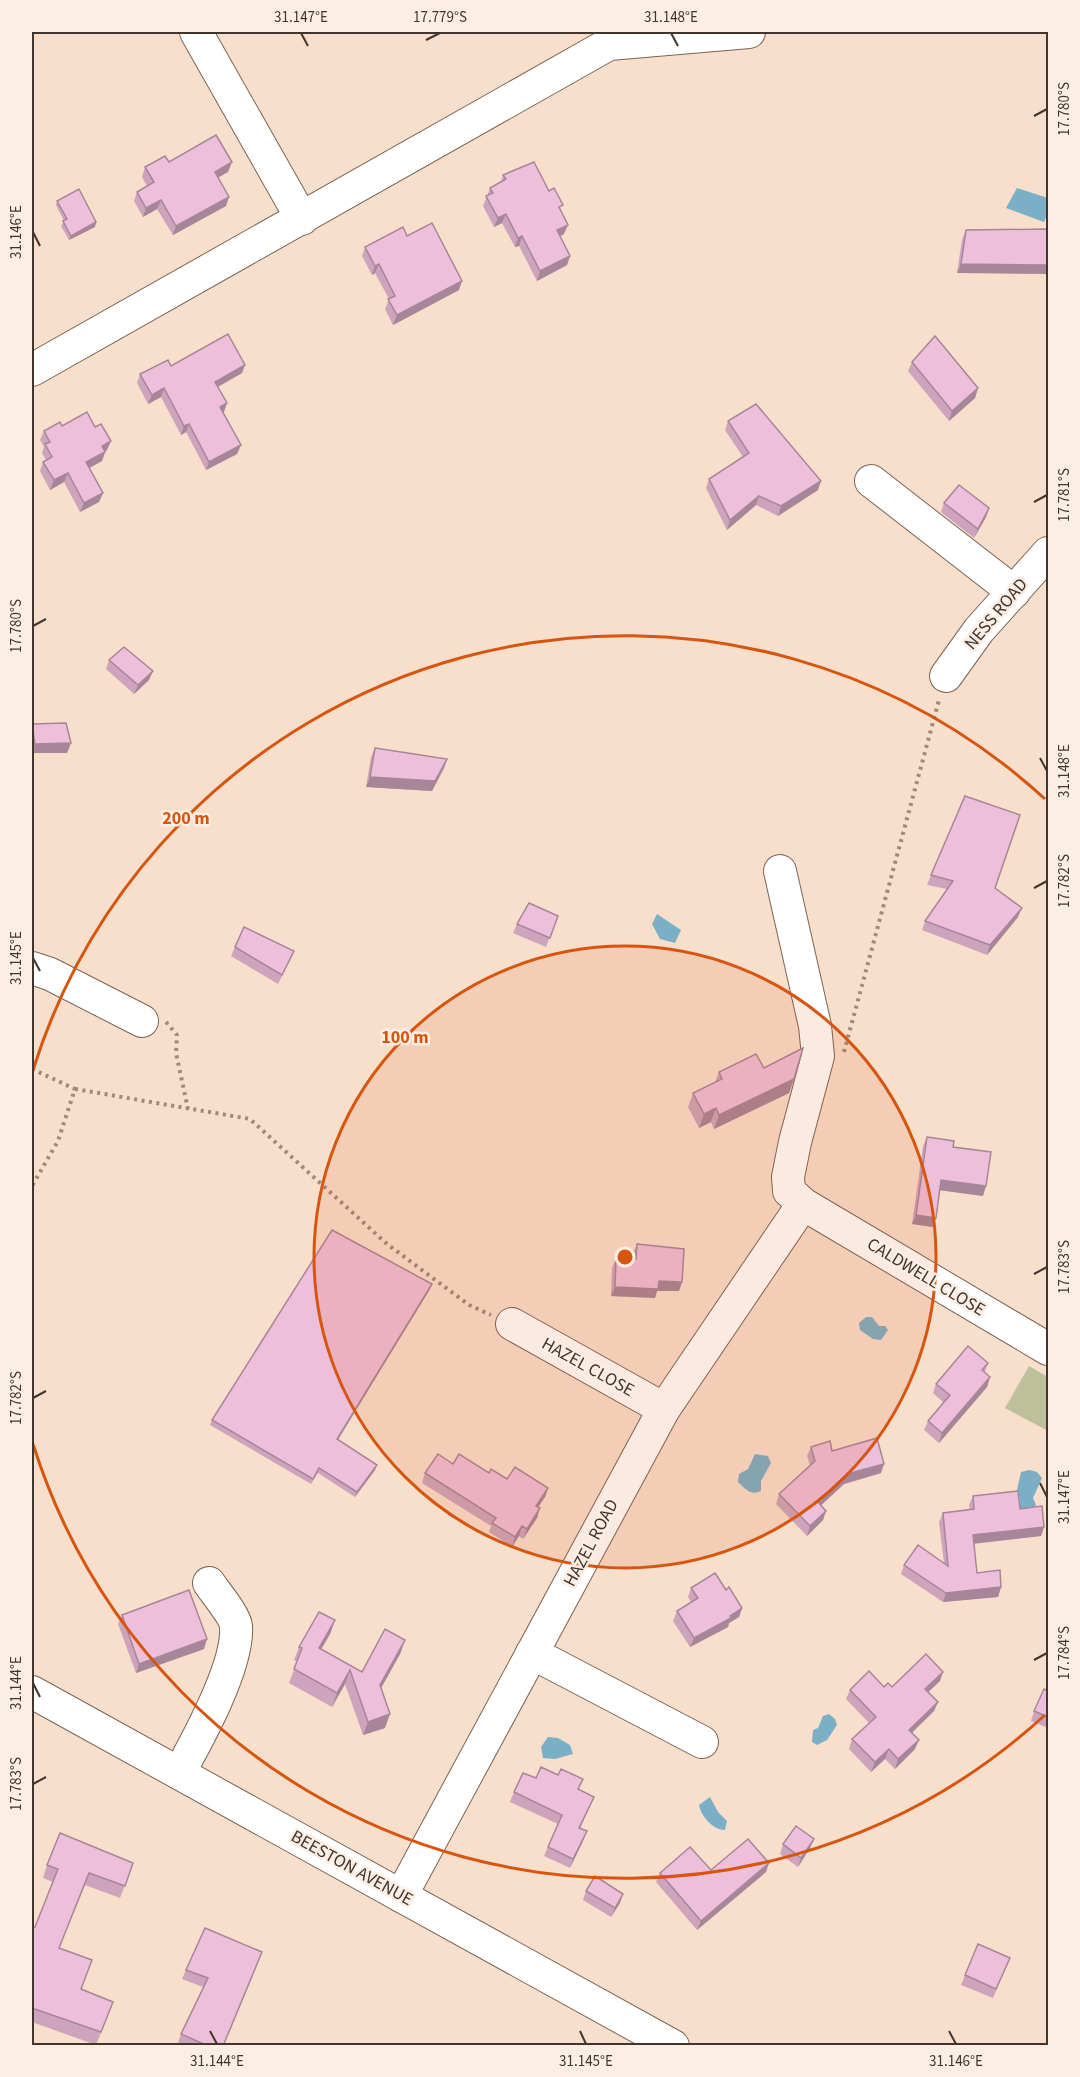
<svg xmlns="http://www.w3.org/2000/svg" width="1080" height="2077" font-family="'Source Sans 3',sans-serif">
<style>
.green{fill:#bcc19b}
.water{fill:#7bafc6}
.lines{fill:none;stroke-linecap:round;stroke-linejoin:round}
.minor-casing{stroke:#7a6454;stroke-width:34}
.path{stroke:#9b8a7d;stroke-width:4;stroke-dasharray:3 4.5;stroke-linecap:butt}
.minor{stroke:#fff;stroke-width:32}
.wall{fill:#cda4bb}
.shaded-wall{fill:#a78699}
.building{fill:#eebfda;stroke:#a78699;stroke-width:1.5}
.ticks{fill:none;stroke:#40362e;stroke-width:2}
.ring{fill:none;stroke:#d7560f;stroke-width:3}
.labels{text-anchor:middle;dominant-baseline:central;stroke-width:5;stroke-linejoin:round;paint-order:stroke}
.street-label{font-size:18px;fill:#40362e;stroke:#fdeee3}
.centre{fill:#d7560f;stroke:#fdeee3;stroke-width:3}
.ring-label{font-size:18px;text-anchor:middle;font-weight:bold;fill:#d7560f;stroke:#fdeee3;stroke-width:5;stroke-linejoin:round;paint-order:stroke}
.neatline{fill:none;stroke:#40362e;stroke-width:2}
.ticks-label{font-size:15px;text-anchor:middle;fill:#40362e}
</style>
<rect width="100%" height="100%" fill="#f8dfcc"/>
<polygon class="green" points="1029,1366 1048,1377 1048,1431 1005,1408"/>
<g class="water">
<polygon points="1017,188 1048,198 1048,213 1044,222 1006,208"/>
<polygon points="657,914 681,930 675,943 660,939 652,924"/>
<polygon points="866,1317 872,1317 879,1326 885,1326 888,1330 881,1340 873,1339 860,1330 859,1323"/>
<path d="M755,1454L768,1456L771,1463L761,1481V1491C750,1496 746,1489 738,1482L739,1474L748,1469Z"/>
<polygon points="1029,1470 1037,1472 1042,1478 1033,1498 1036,1505 1031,1510 1023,1511 1018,1506 1020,1499 1017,1490 1021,1472"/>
<polygon points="829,1714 835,1719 837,1725 827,1740 817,1745 812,1742 813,1730 818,1728 823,1716"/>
<polygon points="548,1737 558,1738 570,1745 573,1754 555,1759 543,1758 541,1747"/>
<path d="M710,1797L718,1812L727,1821L725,1830C713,1830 701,1816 699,1805Z"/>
</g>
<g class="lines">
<defs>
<g id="minor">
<polyline points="196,32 302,219"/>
<polyline points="32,370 609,44 749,32"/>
<polyline points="871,481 1014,592"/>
<polyline points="946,676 979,630 1048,553"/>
<polyline points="780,871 815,1026 818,1056 795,1142 788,1177 789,1191 803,1204 1048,1349"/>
<polyline points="32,968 50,974 142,1021"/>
<polyline points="512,1324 664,1409"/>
<polyline points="532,1653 702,1742"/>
<polyline points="32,1692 673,2046"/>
<path d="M179,1773C198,1739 239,1665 236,1626C235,1616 215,1592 209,1583"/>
<polyline points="401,1896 664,1409 803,1204"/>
</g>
</defs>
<use href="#minor" class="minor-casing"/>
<g class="path">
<polyline points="166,1022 177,1035 176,1053 188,1109"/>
<polyline points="844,1052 939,700"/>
<polyline points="32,1069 75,1089 58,1141 32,1186"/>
<polyline points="75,1089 250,1119 387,1244 469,1305 491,1315"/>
</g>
<use href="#minor" class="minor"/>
</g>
<g class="wall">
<polygon points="169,162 228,172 218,177 226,206 173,235 157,209 143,217 134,201 137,192 147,186 142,177 145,167"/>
<polygon points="503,175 561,211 564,234 560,236 570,256 567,265 537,281 519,246 515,247 502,223 494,227 483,206 490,188 501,182"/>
<polygon points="57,201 96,222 95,227 69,240 61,226 64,221 56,205"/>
<polygon points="1048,229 957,273 962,240 966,230"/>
<polygon points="407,236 459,290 393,325 385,309 389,299 375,273 372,275 362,256 365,247"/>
<polygon points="912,362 978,388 975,398 949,421 908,371"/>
<polygon points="171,366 242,373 218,387 224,412 223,412 241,445 237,454 206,470 186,432 181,435 161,397 148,404 137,383 140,374"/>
<polygon points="728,421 818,490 778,516 756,505 727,530 706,488 709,479 743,457 725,430"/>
<polygon points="62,426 107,450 105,452 102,461 90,468 103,493 99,502 80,512 64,482 50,490 40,471 43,462 46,460 42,453 44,447 40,440 44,431"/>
<polygon points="944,503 989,508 986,517 974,538 941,512"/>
<polygon points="109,660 149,680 134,694 106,669"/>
<polygon points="32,724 71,743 67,753 32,753"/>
<polygon points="375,748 447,759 444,768 432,791 366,787 371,757"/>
<polygon points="931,875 995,888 1018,917 987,955 922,930 925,921 947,889 927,885"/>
<polygon points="558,916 546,947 513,933 517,924"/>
<polygon points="235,947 294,951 290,960 278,984 231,956"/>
<polygon points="764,1068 794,1079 789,1093 714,1129 711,1122 699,1128 688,1107 693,1093 715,1082 719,1072"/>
<polygon points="927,1137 953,1147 983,1196 940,1190 936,1218 933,1227 912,1224 923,1146"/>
<polygon points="637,1244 682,1282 679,1291 657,1291 655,1298 611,1296 612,1268 616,1258 633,1259 633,1253"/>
<polygon points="432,1284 430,1289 338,1440 377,1465 375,1470 355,1497 318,1473 311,1484 210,1425 212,1420"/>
<polygon points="988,1363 985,1372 990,1377 987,1387 939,1443 924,1430 928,1421 943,1402 933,1393 936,1384"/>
<polygon points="811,1447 832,1451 881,1473 844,1484 821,1505 826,1511 823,1520 807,1536 776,1504 779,1494 810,1465 807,1456"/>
<polygon points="453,1464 489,1473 507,1479 548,1488 545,1497 538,1507 537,1518 523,1539 519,1536 512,1547 489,1532 491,1526 422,1483 425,1473"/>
<polygon points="973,1496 1020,1509 1044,1527 1041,1536 974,1544 977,1573 1001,1587 998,1597 943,1602 901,1574 904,1565 944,1563 939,1522 943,1513 970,1510 969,1505"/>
<polygon points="691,1588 726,1590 742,1608 739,1617 729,1623 728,1627 690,1647 673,1621 677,1611 691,1602 688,1597"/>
<polygon points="122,1615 204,1649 136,1673 118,1624"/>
<polygon points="335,1620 330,1634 321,1649 362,1672 405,1640 400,1654 381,1688 385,1728 363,1735 345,1684 332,1707 289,1683 297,1662 294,1660 299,1647"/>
<polygon points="940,1681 928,1692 938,1702 934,1711 912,1733 915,1749 895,1769 885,1759 871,1772 849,1749 852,1739 869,1723 846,1699 850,1690 892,1687"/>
<polygon points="1048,1691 1048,1728 1031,1721 1034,1711"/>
<polygon points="536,1778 579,1790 594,1797 580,1828 583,1841 570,1868 544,1856 558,1824 510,1802 514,1792"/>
<polygon points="783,1844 810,1848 798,1867 780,1854"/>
<polygon points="133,1863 120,1898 85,1885 59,1948 81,1989 113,2002 96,2045 32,2022 32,1926 35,1927 53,1882 43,1878 47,1865"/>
<polygon points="711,1870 766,1872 697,1930 656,1882 660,1873"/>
<polygon points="586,1891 620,1903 611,1917 583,1900"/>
<polygon points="262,1952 223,2046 183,2046 178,2043 181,2034 203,1987 182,1979 186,1970"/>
<polygon points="1006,1967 993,1998 961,1985 965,1975"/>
</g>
<g class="shaded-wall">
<polygon points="232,162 228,172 212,181 215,172"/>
<polygon points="229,197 226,206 173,235 176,226"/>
<polygon points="161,200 157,209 143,217 146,208"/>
<polygon points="506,214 502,223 494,227 498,218"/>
<polygon points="96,222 95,227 69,240 71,236"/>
<polygon points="568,225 564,234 553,240 557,230"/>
<polygon points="522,236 519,246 515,247 518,238"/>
<polygon points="570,256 567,265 537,281 540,271"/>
<polygon points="379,264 375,273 372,275 375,266"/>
<polygon points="961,264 1048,265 1048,274 957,273"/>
<polygon points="462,281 459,290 393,325 397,315"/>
<polygon points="245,365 242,373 212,390 215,382"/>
<polygon points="164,388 161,397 148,404 152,395"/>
<polygon points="978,388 975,398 949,421 952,411"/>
<polygon points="227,403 224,412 217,415 220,407"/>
<polygon points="189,424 186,432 181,435 184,426"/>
<polygon points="111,441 107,450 99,455 102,446"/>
<polygon points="241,445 237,454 206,470 209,462"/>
<polygon points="105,452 102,461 83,471 86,462"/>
<polygon points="68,473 64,482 50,490 54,480"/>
<polygon points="821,481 818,490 778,516 781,506"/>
<polygon points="103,493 99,502 80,512 84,503"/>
<polygon points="759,496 756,505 727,530 730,520"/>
<polygon points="989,508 986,517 974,538 978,529"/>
<polygon points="153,671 149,680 134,694 138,685"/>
<polygon points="71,743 67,753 32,753 35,744"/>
<polygon points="447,759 444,768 432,791 366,787 370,777"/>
<polygon points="1022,908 1018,917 987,955 990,945"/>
<polygon points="794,1079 789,1093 714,1129 719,1115"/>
<polygon points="716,1108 711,1122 699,1128 704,1114"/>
<polygon points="941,1180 986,1186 983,1196 938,1190"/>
<polygon points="916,1215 936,1218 933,1227 912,1224"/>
<polygon points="659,1281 682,1282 679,1291 657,1291 655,1298 611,1296 615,1287"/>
<polygon points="432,1284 430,1289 335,1444 337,1439"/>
<polygon points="990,1377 987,1387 939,1443 942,1433"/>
<polygon points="884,1464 881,1473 844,1484 815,1511 818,1502 847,1474"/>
<polygon points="377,1465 375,1470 355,1497 357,1492"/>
<polygon points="548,1488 545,1497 533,1515 536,1506"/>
<polygon points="540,1508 537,1518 523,1539 527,1529"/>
<polygon points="826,1511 823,1520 807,1536 810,1526"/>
<polygon points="522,1526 519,1536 512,1547 515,1537"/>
<polygon points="1044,1527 1041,1536 969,1544 973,1535"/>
<polygon points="1001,1587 998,1597 943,1602 946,1593"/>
<polygon points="742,1608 739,1617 729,1623 728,1627 690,1647 694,1638"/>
<polygon points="335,1620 330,1634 314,1662 319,1648"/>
<polygon points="207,1639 204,1649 136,1673 139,1664"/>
<polygon points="405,1640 400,1654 375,1699 380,1685"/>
<polygon points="350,1670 345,1684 332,1707 337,1693"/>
<polygon points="943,1672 940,1681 922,1698 925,1689"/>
<polygon points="938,1702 934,1711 905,1739 909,1730"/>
<polygon points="390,1714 385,1728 363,1735 368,1722"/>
<polygon points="919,1740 915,1749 895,1769 898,1759"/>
<polygon points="889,1749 885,1759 871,1772 875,1762"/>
<polygon points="594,1797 590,1806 576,1837 579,1828"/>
<polygon points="587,1831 583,1841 570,1868 573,1859"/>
<polygon points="814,1839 810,1848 798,1867 801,1858"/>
<polygon points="769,1863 766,1872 697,1930 701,1921"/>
<polygon points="623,1894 620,1903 611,1917 615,1908"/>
</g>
<g class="building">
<polygon points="216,135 232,162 215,172 229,197 176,226 161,200 146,208 137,192 154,182 145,167 165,156 169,162"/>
<polygon points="534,162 549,191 554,188 563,205 559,207 568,225 557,230 570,256 540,271 522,236 518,238 506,214 498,218 486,196 493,193 490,188 506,179 503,175"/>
<polygon points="79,189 96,222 71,236 63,221 67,219 57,201"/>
<polygon points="432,223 462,281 397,315 388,299 395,296 379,264 375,266 365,247 403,227 407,236"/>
<polygon points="1048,229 1048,265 961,264 966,230"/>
<polygon points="228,334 245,365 215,382 227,403 220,407 241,445 209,462 189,424 184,426 164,388 152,395 140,374 168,360 171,366"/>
<polygon points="935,336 978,388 952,411 912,362"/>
<polygon points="756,404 821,481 781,506 759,496 730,520 709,479 749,453 728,421"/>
<polygon points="87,412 95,427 101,424 111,441 102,446 105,452 86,462 103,493 84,503 68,473 54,480 43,462 52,457 45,444 50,442 44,431 60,422 62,426"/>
<polygon points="959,485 989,508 978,529 944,503"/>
<polygon points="124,647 153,671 138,685 109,660"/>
<polygon points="66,723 71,743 35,744 32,724"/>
<polygon points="375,748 447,759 435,781 370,777"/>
<polygon points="965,796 1020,815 995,888 1022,908 990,945 925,921 953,881 931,875"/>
<polygon points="529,903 558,916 550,938 517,924"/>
<polygon points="244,927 294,951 282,975 235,947"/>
<polygon points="803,1048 794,1079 719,1115 716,1108 704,1114 693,1093 722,1079 719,1072 756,1054 764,1068"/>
<polygon points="927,1137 954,1141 953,1147 991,1152 986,1186 941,1180 936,1218 916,1215"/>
<polygon points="332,1230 432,1284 337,1439 377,1465 357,1492 319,1468 313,1479 212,1420"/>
<polygon points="637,1244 684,1249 682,1282 659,1281 658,1289 615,1287 616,1258 636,1259"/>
<polygon points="968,1346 988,1363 982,1370 990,1377 942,1433 928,1421 950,1395 936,1384"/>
<polygon points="877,1438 884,1464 847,1474 818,1502 826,1511 810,1526 779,1494 815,1461 811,1447 830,1441 832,1451"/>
<polygon points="438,1454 453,1464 459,1454 489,1473 491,1469 507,1479 515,1467 548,1488 536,1506 540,1508 527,1529 522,1526 515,1537 492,1523 496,1518 425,1473"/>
<polygon points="1018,1491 1020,1509 1042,1506 1044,1527 973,1535 977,1573 1000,1570 1001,1587 946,1593 904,1565 918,1545 948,1566 943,1513 974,1509 973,1496"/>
<polygon points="715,1573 726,1590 729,1587 742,1608 730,1616 731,1618 694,1638 677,1611 698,1598 691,1588"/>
<polygon points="189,1590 207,1639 139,1664 122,1615"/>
<polygon points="319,1612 335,1620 319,1648 362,1672 385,1629 405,1640 380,1685 390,1714 368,1722 350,1670 337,1693 294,1669 302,1648 299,1647"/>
<polygon points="926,1654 943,1672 925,1689 938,1702 909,1730 919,1740 898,1759 889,1749 875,1762 852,1739 876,1717 850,1690 869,1671 884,1687 888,1683 892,1687"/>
<polygon points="1044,1689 1048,1691 1048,1717 1034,1711"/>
<polygon points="541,1767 558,1775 561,1769 583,1779 578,1789 594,1797 579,1828 587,1831 573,1859 548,1847 562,1815 514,1792 523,1773 536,1778"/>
<polygon points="796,1826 814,1839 801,1858 783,1844"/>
<polygon points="60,1833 133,1863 125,1886 89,1873 59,1948 92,1960 81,1989 113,2002 101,2032 32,2008 32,2010 32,1926 35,1927 58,1869 47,1865"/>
<polygon points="748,1839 769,1863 701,1921 660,1873 690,1847 711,1870"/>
<polygon points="595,1876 623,1894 615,1908 586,1891"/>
<polygon points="205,1928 262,1952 223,2046 208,2046 181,2034 208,1978 186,1970"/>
<polygon points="978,1944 1010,1958 996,1989 965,1975"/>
</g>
<path class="ticks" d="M301,33L308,46M671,33L678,46M426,40L440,33M1034,116L1047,109M33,232L40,246M1034,502L1047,495M33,626L46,619M1040,758L1047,771M1034,888L1047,881M33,958L40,971M1034,1274L1047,1267M33,1398L46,1391M1040,1483L1047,1497M1034,1660L1047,1653M33,1683L40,1697M33,1784L46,1777M210,2031L217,2044M580,2031L586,2044M949,2031L956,2044"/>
<circle cx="625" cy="1257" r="311" fill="#d7560f" fill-opacity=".12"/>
<g class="ring">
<circle cx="625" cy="1257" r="311"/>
<path d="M1045 1715A621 621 0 0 1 33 1444M33 1070A621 621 0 0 1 1045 799"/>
</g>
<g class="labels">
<g class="street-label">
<text transform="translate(996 614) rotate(-50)">NESS ROAD</text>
<text transform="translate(926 1277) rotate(31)">CALDWELL CLOSE</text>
<text transform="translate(588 1367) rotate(29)">HAZEL CLOSE</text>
<text transform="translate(591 1543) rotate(-62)">HAZEL ROAD</text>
<text transform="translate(352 1868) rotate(29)">BEESTON AVENUE</text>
</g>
</g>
<circle cx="625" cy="1257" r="9" class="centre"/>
<g class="ring-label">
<text x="186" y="824">200 m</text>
<text x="405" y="1043">100 m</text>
</g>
<rect width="1080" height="2077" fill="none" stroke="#fdeee3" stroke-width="66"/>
<rect x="33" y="33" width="1014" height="2011" class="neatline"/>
<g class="ticks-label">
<text x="301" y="22">31.147°E</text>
<text x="440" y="22">17.779°S</text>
<text x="671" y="22">31.148°E</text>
<text transform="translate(1064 109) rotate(-90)" y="5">17.780°S</text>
<text transform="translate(16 232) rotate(-90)" y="5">31.146°E</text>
<text transform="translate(1064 495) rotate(-90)" y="5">17.781°S</text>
<text transform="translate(16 626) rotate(-90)" y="5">17.780°S</text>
<text transform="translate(1064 771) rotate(-90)" y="5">31.148°E</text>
<text transform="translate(1064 881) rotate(-90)" y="5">17.782°S</text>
<text transform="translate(16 958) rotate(-90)" y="5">31.145°E</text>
<text transform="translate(1064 1267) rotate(-90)" y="5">17.783°S</text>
<text transform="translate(16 1398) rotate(-90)" y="5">17.782°S</text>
<text transform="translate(1064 1497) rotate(-90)" y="5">31.147°E</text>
<text transform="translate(1064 1653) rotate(-90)" y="5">17.784°S</text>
<text transform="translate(16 1683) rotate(-90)" y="5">31.144°E</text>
<text transform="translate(16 1784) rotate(-90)" y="5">17.783°S</text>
<text x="217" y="2066">31.144°E</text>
<text x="586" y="2066">31.145°E</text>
<text x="956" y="2066">31.146°E</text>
</g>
</svg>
